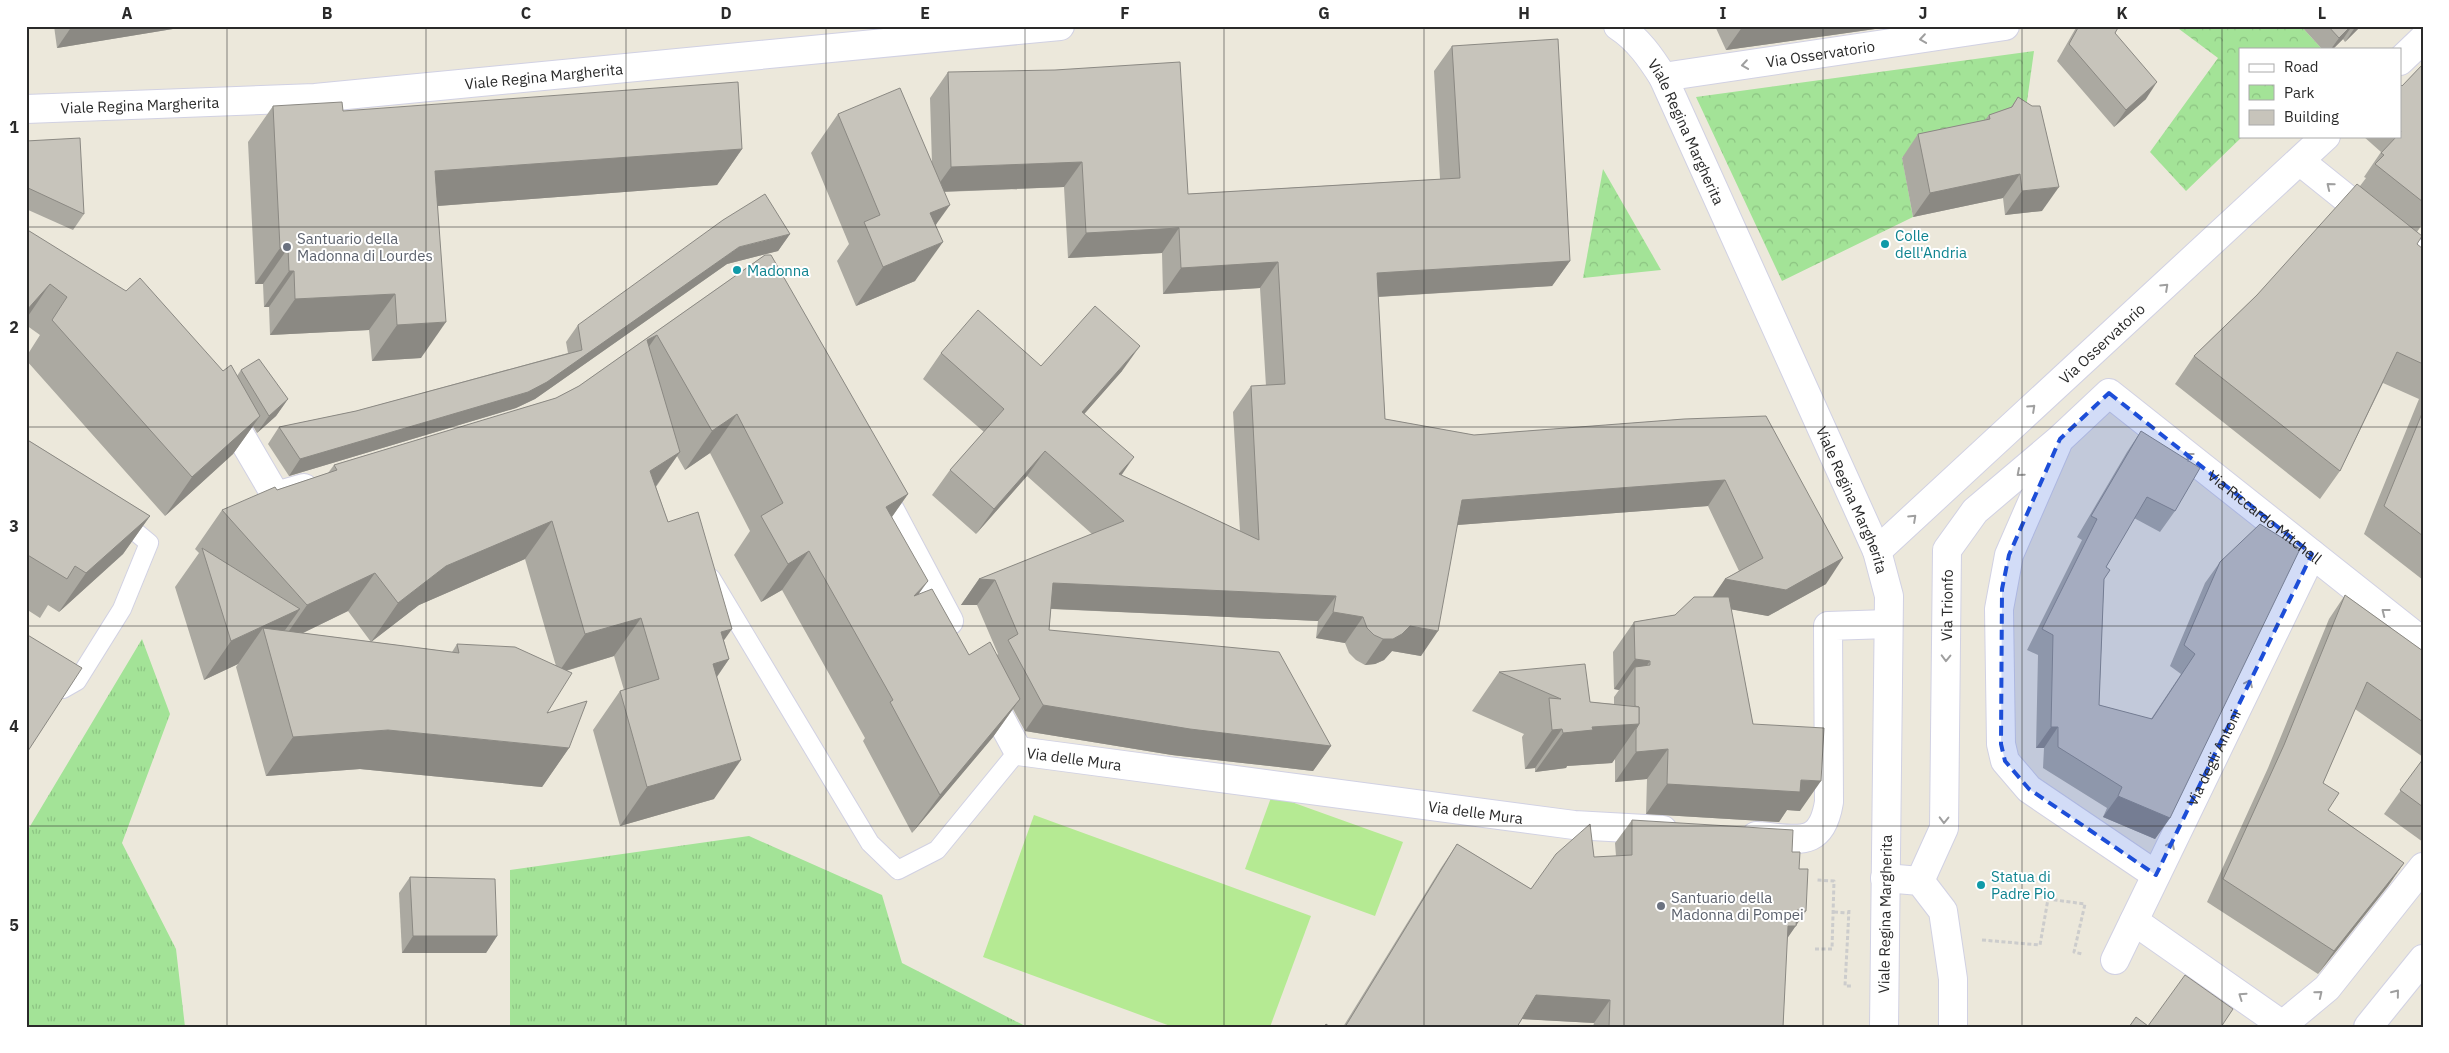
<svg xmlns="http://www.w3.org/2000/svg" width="2449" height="1053" font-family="'IBM Plex Sans',sans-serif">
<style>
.grass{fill:url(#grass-tufts)}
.park{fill:url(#park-crowns)}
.pitch{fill:#b5ea93}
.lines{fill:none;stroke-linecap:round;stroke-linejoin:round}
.service-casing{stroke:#d1d1e3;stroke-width:20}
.minor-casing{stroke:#d1d1e3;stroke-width:30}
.secondary-casing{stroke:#d1d1e3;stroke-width:30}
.path{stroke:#ccc;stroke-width:3;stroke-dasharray:4 2.5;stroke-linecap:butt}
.service{stroke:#fff;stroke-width:18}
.minor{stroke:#fff;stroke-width:28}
.secondary{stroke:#fff;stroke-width:28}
.wall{fill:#aba9a1;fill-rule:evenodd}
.shaded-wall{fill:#8b8983}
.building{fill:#c7c4bb;stroke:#8b8983}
.oneway{stroke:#9f9f9f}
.marked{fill:#1d4ed8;fill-opacity:0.2;stroke:#1d4ed8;stroke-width:4;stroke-dasharray:10 6;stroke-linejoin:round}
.grid{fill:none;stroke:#2a2a2a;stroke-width:1;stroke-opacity:0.55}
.culture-dot{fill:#0f9aa8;stroke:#fff;stroke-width:2}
.worship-dot{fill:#6b7280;stroke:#fff;stroke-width:2}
.labels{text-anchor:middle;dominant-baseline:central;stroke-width:4;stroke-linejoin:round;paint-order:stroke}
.street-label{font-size:15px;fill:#2a2a2a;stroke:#fff}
.culture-label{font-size:15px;fill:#0d838f;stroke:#fff;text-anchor:start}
.worship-label{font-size:15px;fill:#5b616d;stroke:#fff;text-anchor:start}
.neatline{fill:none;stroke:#2a2a2a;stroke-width:2}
.grid-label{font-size:16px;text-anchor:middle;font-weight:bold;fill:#2a2a2a}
</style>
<defs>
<pattern id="grass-tufts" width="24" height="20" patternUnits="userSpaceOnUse" patternTransform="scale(1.25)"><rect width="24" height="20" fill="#a3e397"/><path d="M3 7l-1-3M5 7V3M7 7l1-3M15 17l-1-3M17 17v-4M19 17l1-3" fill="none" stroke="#8cc382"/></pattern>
<pattern id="park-crowns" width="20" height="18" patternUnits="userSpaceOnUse" patternTransform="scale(1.25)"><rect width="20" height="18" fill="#a3e397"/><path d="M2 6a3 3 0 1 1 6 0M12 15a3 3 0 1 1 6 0" fill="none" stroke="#8cc382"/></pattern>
</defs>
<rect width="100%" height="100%" fill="#ece8db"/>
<g class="grass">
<polygon points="142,639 170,714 122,843 176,949 185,1027 26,1027 26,833"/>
<polygon points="749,836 882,895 902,963 1027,1027 510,1027 510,870"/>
</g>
<g class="park">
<polygon points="2175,26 2301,26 2322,49 2240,49 2240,136 2243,136 2186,191 2150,152 2218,58"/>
<polygon points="2034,51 2023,130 1902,157 1913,217 1782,281 1696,97"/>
<polygon points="1603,169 1661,270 1583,278"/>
</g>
<g class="pitch">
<polygon points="1272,795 1403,842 1375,916 1245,869"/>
<polygon points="1034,815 1311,916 1270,1027 1173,1027 983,957"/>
</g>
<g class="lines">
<defs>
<g id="service">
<polyline points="711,578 870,843 898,870 937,850 1018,751"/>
<polyline points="26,665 63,689 77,681 122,609 149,543 120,519"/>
</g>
<g id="minor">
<polyline points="2400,61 2423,39"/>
<path id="s1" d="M1663,77L2005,26"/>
<polyline points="2301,162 2423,260"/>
<polyline points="225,409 276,496 304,488"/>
<polyline points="2057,445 2009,555 1999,609 2001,744 2005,761 2029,789 2156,875"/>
<polyline points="875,482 949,621"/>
<path id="s2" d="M1877,551L2326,136"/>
<path id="s3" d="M985,690L1018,751L1574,825L1663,830"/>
<path d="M1756,836C1795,838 1821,851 1829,802L1828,626L1888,624"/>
<polyline points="1885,878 1920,881 1943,911 1953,979 1953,1027"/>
<path id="s4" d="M1920,881L1944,828L1947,550L1975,511L2060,439L2109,393L2423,642"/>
<polyline points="2134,921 2281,1024"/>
<path id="s5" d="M2115,960L2312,554"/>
<polyline points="2280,1027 2327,988 2423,867"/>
<polyline points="2368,1027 2423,959"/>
</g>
<g id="secondary">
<path id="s6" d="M1618,26C1638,39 1651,58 1663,77L1877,551L1889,596L1884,1027"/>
<path id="s7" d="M26,109L315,98L1060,26"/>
</g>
</defs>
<use href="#service" class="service-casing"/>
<use href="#minor" class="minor-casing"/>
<use href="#secondary" class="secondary-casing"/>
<g class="path">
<polyline points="1849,910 1845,986 1851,986"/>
<polyline points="1834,912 1848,913"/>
<polyline points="1982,940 2040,945 2048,899 2085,904 2074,952 2082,954"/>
<polyline points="1815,949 1832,949 1834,881 1817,880"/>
</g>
<use href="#service" class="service"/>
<use href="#minor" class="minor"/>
<use href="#secondary" class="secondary"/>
</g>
<g class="wall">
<polygon points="54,26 191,26 57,48"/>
<polygon points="1715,26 1896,26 1726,50"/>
<polygon points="2077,26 2119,26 2115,33 2146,99 2114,127 2057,61"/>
<polygon points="2301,26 2361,26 2345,42 2343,39 2333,49 2322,49"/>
<path d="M1452,46L1570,261L1552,286L1378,297L1385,419L1474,435L1684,419L1826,584L1768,616L1731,609L1753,724L1800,811L1787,810L1779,822L1646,814L1647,779L1615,782V759L1612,763L1567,766L1566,768L1535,772V768L1525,769L1522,737L1524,734L1472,711L1499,672L1590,702L1614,704V697L1619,690L1614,689L1613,652L1634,622L1675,615L1713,597L1725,579L1739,571L1708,506L1457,525L1421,656L1392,651L1384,660L1375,664L1365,665L1356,660L1349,653L1345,643L1316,638L1318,621L1051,609L1049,630L1331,746L1313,771L1172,755L1025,731L1013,709L993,737L912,833L863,741L865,738L782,590L761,602L734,555L750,531L710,453L685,470L677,456L656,487L668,522L724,641L729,659L717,677L714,799L620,826L593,730L620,691L624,690L614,656L566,671L547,713L569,748L542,787L360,769L266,776L236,667L238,664L204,680L175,587L199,553L195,549L222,510L277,490L328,473L334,465L556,398L579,386L765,255L908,494L892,517L918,594L969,655H997L998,654L977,605H961L979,579L1092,534L1027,476L976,534L932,495L950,470L984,432L923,379L941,353L1041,366L1122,371L1084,414L1121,475L1240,531L1233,412L1251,386H1266L1260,288L1163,294L1162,253L1068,258L1064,187L944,192L936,225L915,281L856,306L837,261L849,244L811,153L838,114L932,164L930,98L948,72L1188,194L1440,179L1434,71ZM525,559L556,666L457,644L452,652L303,633L348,611L371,642L419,605Z"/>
<polygon points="2423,64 2423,223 2417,232 2417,244 2423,249 2423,580 2364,534 2419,399 2383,383 2340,471 2320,499 2175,384 2194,356 2257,295 2360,186 2366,178 2364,177 2381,152 2363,136 2400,136 2400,84 2402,86"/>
<polygon points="2018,97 2042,211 2005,215 2003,198 1913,217 1902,158 1918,134 1985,120 1989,115 2011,107"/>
<polygon points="273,106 343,111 742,149 717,185 438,206 421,358 372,361 369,330 270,335 269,307 264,307 263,284 255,284 248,142"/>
<polygon points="26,141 84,214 73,230 26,209"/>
<polygon points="26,229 223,371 237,376 241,370 288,399 276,416 257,433 253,426 233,454 165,516 26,360 26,357 40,335 26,325"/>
<polygon points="790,234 778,251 727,264 535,399 516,408 289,476 268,444 279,427 356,411 568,353 566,342 578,325"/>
<polygon points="2141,431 2175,511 2160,532 2134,518 2106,567 2104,579 2099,705 2151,719 2181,674 2170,666 2205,583 2220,562 2170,818 2155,839 2103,817 2107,808 2043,768 2044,748 2036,748 2038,655 2027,650 2082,540 2077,537 2127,452"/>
<polygon points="26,439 150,516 123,554 59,612 48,605 40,618 26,609"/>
<polygon points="2345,595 2423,651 2423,757 2355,709 2323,783 2328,810 2404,863 2388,886 2318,974 2207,902 2268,768 2329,619"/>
<polygon points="2423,759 2423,842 2384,814"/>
<polygon points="1632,820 1792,852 1799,869 1806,911 1787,938 1783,1027 1593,1027 1594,1023 1522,1019 1517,1027 1343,1027 1441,868 1457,844 1531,889 1616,856 1615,843"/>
<polygon points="410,877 497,936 486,953 402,953 399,893"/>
</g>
<g class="shaded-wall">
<polygon points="72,26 191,26 57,48"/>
<polygon points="1743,26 1896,26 1726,50"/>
<polygon points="2351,26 2352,26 2343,39 2333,49 2331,49 2339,38"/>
<polygon points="2356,26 2361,26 2345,42"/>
<polygon points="2157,82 2146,99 2114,127 2126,110"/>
<polygon points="742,149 717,185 410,208 435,171"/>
<polygon points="1082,162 1064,187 933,192 951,167"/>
<polygon points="2020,174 2003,198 1913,217 1930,193"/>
<polygon points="2059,187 2042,211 2005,215 2022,191"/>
<polygon points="950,205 922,244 930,213"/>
<polygon points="1179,228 1162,253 1068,258 1086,233"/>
<polygon points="790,234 778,251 727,264 535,399 516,408 289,476 300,459 528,392 739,247"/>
<polygon points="943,242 915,281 856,306 883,267"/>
<polygon points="280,248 288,248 263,284 255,284"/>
<polygon points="1570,261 1552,286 1359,298 1377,273"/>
<polygon points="1278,262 1260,288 1163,294 1181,268"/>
<polygon points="289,271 294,271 269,307 264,307"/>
<polygon points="50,284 26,319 26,311"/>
<polygon points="395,294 369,330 270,335 295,299"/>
<polygon points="446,322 421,358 372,361 397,325"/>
<polygon points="657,335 630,374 647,340"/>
<polygon points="1140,346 1122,371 1064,437 1082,412"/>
<polygon points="288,399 276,416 257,433 269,416"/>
<polygon points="737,414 710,453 685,470 712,431"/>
<polygon points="260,416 233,454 165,516 192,477"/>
<polygon points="1045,451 1027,476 976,534 994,509"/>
<polygon points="680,452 653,490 650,471"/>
<polygon points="1134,457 1116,483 1119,474"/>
<polygon points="1725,480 1708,506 1444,526 1462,500"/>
<polygon points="908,494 881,532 886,507"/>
<polygon points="150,516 123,554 59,612 86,573"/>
<polygon points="552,521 525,559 419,605 371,642 398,603 446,566"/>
<polygon points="809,551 782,590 761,602 788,564"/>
<polygon points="1843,558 1826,584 1768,616 1707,605 1725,579"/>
<polygon points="375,573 348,611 280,644 307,605"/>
<polygon points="979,579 995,580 977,605 961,605"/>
<polygon points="928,581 900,620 914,596"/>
<polygon points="1053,583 1336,596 1318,621 1035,608"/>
<polygon points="300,609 273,647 263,628 238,664 204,680 231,641"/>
<polygon points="1333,612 1363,617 1345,643 1316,638"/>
<polygon points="641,618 614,656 558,673 585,634"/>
<polygon points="1410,626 1438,631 1421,656 1392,651 1384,660 1375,664 1365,665 1383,639"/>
<polygon points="732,629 705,667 721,632"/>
<polygon points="729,659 702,698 713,664"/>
<polygon points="1635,659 1650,661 1635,683 1635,667 1619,690 1614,689"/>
<polygon points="1020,699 993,737 912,833 940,795"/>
<polygon points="1043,705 1331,746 1313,771 1172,755 1025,731"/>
<polygon points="1639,724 1612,763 1567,766 1566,768 1535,772 1563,733 1592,727"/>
<polygon points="2051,727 2058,727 2044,748 2036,748"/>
<polygon points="1562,729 1535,768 1525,769 1552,730"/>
<polygon points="388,730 569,748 542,787 360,769 266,776 293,737"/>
<polygon points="1668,749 1647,779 1615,782 1636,752"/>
<polygon points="741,760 714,799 620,826 647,787"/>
<polygon points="1801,780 1821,781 1800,811 1787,810 1779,822 1646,814 1667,784"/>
<polygon points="2118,796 2170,818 2155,839 2103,817"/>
<polygon points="2404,863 2388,886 2318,974 2334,951"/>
<polygon points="1797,910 1806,911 1780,949 1772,949"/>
<polygon points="413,936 497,936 486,953 402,953"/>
<polygon points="1536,995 1610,1000 1594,1023 1520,1019"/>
</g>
<g class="building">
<polygon points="2079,26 2119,26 2115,33 2157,82 2126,110 2069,44"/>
<polygon points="2328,26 2351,26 2339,38"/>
<polygon points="1558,39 1570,261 1377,273 1385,419 1474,435 1684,419 1766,416 1843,558 1786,590 1725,579 1763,558 1725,480 1462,500 1438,631 1410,626 1402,634 1393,639 1383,639 1374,635 1367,628 1363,617 1333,612 1336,596 1053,583 1049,630 1279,652 1331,746 1190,729 1043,705 1008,640 1018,634 995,580 979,579 1124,521 1045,451 994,509 950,470 1004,409 941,353 978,310 1041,366 1095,306 1140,346 1082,412 1134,457 1119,474 1259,540 1251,386 1285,384 1278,262 1181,268 1179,228 1086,233 1082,162 951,167 948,72 1055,70 1180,62 1188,194 1460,178 1452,46"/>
<polygon points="2423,64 2423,202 2375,164 2384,155 2381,153 2397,136 2400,136 2400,133 2401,131 2400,130 2400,84 2402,86"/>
<polygon points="738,82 742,149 435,171 446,322 397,325 395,294 295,299 294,271 289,271 288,248 280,248 273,106 342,102 343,111"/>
<polygon points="900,88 950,205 930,213 943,242 883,267 864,222 880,215 838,114"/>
<polygon points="2018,97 2032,106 2040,106 2059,187 2022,191 2020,174 1930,193 1918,134 1990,119 1989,115 2012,107"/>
<polygon points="80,138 84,214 26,187 26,141"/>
<polygon points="2357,184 2422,236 2417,244 2423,249 2423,364 2397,352 2340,471 2194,356 2257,295"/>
<polygon points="765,194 790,234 739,247 547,382 528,392 300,459 279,427 356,411 582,350 578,325 723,220"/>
<polygon points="26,229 126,291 140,278 223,371 231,365 260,416 192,477 52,320 67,297 50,284 26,311"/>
<polygon points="765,255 771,255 908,494 886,507 928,581 914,596 932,589 969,655 990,642 1020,699 940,795 890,702 893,700 809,551 788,564 761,516 783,503 737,414 712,431 657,335 647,340 680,452 650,471 668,522 698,512 732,629 721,632 729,659 713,664 741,760 647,787 620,691 659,679 641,618 585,634 552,521 446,566 398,603 375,573 307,605 222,510 275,487 277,490 337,470 334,465 556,398 579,386"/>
<polygon points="259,359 288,399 269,416 241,370"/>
<polygon points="2423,411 2423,536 2384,506"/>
<polygon points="2141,431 2200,468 2175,511 2147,497 2106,567 2110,570 2104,579 2099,705 2152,719 2195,654 2184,645 2220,562 2260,524 2300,549 2170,818 2118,796 2122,787 2058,747 2058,727 2051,727 2053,635 2042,629 2097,519 2091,516"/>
<polygon points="26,439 150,516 86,573 75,566 67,579 26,554"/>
<polygon points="202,548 300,609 231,641"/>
<polygon points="2345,595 2423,651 2423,722 2367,682 2323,783 2339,793 2328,810 2404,863 2334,951 2223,879 2284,745"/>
<polygon points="1694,597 1729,597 1753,724 1824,728 1821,781 1801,780 1800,792 1667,784 1668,749 1636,752 1636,729 1639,724 1639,707 1635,706 1635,667 1650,665 1650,661 1635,659 1634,622 1675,615"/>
<polygon points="263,628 459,653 457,644 515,647 572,673 547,713 587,701 569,748 388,730 293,737"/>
<polygon points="26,634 82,668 26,754"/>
<polygon points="1585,664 1590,702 1639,707 1639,724 1592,727 1593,730 1563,733 1562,729 1552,730 1549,698 1561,699 1499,672"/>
<polygon points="2423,759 2423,807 2400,790"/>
<polygon points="1632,820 1793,830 1792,852 1800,852 1799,869 1808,869 1806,911 1797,910 1796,926 1788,926 1783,1027 1609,1027 1610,1000 1536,995 1517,1027 1345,1027 1457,844 1531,889 1556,854 1590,824 1594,857 1632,855"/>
<polygon points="410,877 495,879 497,936 413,936"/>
<polygon points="2185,975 2233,1009 2221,1027 2129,1027 2136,1017 2148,1026"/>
<polygon points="1326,1024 1330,1027 1324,1027"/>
</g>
<defs><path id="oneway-chevron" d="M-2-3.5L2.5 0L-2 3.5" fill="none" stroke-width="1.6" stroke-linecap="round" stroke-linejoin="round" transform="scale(1.25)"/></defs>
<g class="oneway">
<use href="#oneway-chevron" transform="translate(1923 39) rotate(172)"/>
<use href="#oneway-chevron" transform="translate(1745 65) rotate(172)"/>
<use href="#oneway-chevron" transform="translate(2330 186) rotate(-141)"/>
<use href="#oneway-chevron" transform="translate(2165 287) rotate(-43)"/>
<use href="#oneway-chevron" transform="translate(2032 408) rotate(-43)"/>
<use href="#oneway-chevron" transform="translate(2189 456) rotate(-142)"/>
<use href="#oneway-chevron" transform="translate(2020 473) rotate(139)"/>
<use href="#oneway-chevron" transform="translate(1913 518) rotate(-43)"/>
<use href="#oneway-chevron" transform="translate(2385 612) rotate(-142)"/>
<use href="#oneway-chevron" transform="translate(1946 658) rotate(91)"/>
<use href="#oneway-chevron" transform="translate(2249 683) rotate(-64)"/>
<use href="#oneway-chevron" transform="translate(1944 820) rotate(91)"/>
<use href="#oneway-chevron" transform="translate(2171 845) rotate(-64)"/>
<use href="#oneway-chevron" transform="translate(2396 993) rotate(-51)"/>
<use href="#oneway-chevron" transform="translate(2319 994) rotate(-39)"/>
<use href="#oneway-chevron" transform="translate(2242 996) rotate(-145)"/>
</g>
<path class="marked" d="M2109,393L2312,554L2156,875L2029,789L2005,761L2001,744L2002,589L2009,555L2060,439Z"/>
<path class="grid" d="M227,26V1027M426,26V1027M626,26V1027M826,26V1027M1025,26V1027M1224,26V1027M1424,26V1027M1624,26V1027M1823,26V1027M2022,26V1027M2222,26V1027M26,227H2423M26,427H2423M26,626H2423M26,826H2423"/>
<g class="culture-dot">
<circle cx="1885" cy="244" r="5"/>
<circle cx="737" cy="270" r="5"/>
<circle cx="1981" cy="885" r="5"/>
</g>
<g class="worship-dot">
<circle cx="287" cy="247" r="5"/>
<circle cx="1661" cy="906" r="5"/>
</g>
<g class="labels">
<g class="street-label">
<text stroke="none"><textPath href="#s1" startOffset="159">Via Osservatorio</textPath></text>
<text stroke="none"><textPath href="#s7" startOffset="519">Viale Regina Margherita</textPath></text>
<text stroke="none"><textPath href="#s7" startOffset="114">Viale Regina Margherita</textPath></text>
<text stroke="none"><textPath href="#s6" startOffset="128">Viale Regina Margherita</textPath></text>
<text stroke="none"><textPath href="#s2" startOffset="306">Via Osservatorio</textPath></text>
<text stroke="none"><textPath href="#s6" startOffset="532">Viale Regina Margherita</textPath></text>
<text stroke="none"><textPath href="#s4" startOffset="762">Via Riccardo Mitchell</textPath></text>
<text stroke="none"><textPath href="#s4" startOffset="281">Via Trionfo</textPath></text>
<text stroke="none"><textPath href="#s5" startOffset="225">Via degli Antoni</textPath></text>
<text stroke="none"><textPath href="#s3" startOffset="126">Via delle Mura</textPath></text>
<text stroke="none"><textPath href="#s3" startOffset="531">Via delle Mura</textPath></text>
<text transform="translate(1885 914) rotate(-89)">Viale Regina Margherita</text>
</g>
<g class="culture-label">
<text x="1895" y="235">Colle<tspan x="1895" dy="17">dell'Andria</tspan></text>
<text x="747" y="270">Madonna</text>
<text x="1991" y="876">Statua di<tspan x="1991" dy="17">Padre Pio</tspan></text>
</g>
<g class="worship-label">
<text x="297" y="238">Santuario della<tspan x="297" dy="17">Madonna di Lourdes</tspan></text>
<text x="1671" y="897">Santuario della<tspan x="1671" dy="17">Madonna di Pompei</tspan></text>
</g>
</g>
<rect width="2449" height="1053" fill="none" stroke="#ffffff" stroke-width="55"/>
<rect x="2239" y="48" width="162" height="90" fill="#ffffff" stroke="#aaaaaa"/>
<rect x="2249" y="64" width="25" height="8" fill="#ffffff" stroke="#aaaaaa"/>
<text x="2284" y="72" font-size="15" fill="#2a2a2a">Road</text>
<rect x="2249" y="85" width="25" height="15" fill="url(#park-crowns)" stroke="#aaaaaa"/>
<text x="2284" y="98" font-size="15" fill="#2a2a2a">Park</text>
<rect x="2249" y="110" width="25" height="15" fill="#c7c4bb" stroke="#aaaaaa"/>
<text x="2284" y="122" font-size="15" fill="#2a2a2a">Building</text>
<rect x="28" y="28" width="2394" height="998" class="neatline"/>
<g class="grid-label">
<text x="127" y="19">A</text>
<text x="327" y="19">B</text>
<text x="526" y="19">C</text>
<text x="726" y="19">D</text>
<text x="925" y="19">E</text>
<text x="1125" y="19">F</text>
<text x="1324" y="19">G</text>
<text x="1524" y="19">H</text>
<text x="1723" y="19">I</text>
<text x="1923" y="19">J</text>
<text x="2122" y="19">K</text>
<text x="2322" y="19">L</text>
<text x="14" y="133">1</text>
<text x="14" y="333">2</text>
<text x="14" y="532">3</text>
<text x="14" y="732">4</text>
<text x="14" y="931">5</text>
</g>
</svg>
